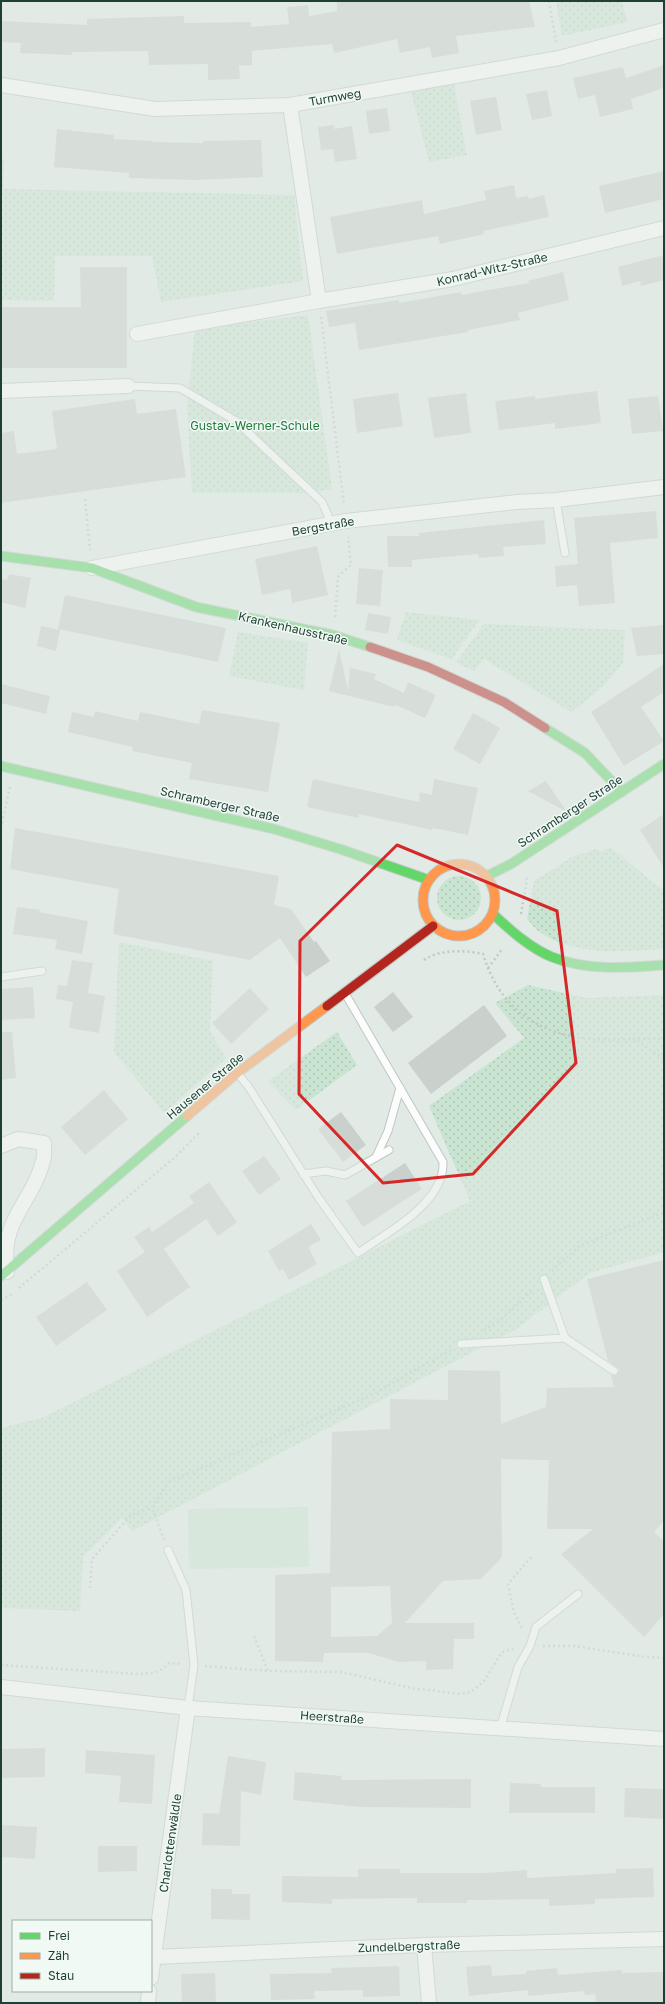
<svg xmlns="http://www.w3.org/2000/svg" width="665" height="2004" font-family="'Golos Text',sans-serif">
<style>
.green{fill:url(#green-dots)}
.pitch{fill:#c9e4d1}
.building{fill:#cad1cd;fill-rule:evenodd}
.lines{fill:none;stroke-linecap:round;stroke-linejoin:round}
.lane-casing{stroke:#bfc7c3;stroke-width:9}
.street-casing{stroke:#bfc7c3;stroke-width:16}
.fast-casing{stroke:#bec7c3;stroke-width:11}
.slow-casing{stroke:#bec7c3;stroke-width:11}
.jam-casing{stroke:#bec7c3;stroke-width:11}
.path{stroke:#bfcac5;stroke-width:2.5;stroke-dasharray:2 3;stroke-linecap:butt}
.lane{stroke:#fbfcfb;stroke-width:7}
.street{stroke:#fbfcfb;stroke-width:14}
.fast{stroke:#63d668;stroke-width:9}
.slow{stroke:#ff974d;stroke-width:9}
.jam{stroke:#b3261e;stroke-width:9}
.marked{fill:none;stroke:#d62828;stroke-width:3;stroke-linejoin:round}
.labels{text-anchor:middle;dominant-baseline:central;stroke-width:3;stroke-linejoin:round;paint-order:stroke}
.street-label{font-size:12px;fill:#1e3f34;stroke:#f0f9f4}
.park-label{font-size:12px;fill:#247a41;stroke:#f0f9f4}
</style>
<defs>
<pattern id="green-dots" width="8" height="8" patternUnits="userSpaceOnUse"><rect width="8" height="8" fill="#c9e4d1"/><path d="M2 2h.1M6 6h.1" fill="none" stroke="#acc5b4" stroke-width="1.8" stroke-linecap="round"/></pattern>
</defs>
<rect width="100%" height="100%" fill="#e2eae6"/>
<g class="green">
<polygon points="556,1 622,1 627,22 562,36"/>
<polygon points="454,84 467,155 429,162 411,92"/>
<polygon points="1,159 4,159 3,189 294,195 303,281 161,302 152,256 55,256 54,301 1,300"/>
<polygon points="308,315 332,489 306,493 192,493 187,408 195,329"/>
<polygon points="406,612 479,620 452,659 397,640"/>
<polygon points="484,624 625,630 623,663 601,689 571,712 484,659 474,671 456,662"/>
<polygon points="238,632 308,643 304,690 229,676"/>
<path d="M610,847L664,891V949C623,951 576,957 540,932C535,929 531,923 527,919L534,881L572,857L597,849L601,852Z"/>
<circle cx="459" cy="898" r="22"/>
<polygon points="119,942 213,961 210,1031 226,1058 164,1113 114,1052"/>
<polygon points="528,985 587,998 664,995 664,1252 590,1273 515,1330 132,1531 122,1518 83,1557 80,1611 1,1608 1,1428 42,1418 470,1201 429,1106 524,1038 495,1003"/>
<polygon points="337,1032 357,1065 296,1110 268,1081"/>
</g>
<polygon class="pitch" points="308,1507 309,1567 189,1569 188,1509"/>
<g class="building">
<polygon points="337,1 529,1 535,27 456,36 459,53 432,58 430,47 400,53 397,39 334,53 332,44 252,51 252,65 239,66 240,79 208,80 208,64 149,65 148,51 72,52 72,55 20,53 21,43 1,42 1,21 87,25 87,19 184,16 184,23 251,22 251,27 289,24 287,7 308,5 309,16 337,11"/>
<polygon points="664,65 664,88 631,99 633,109 600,117 595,95 578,99 573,78 623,67 626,78"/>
<polygon points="547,90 552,116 532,120 526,94"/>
<polygon points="496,97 502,130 476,135 470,101"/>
<polygon points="387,108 390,131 369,134 366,111"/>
<polygon points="334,125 334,129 352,126 357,159 335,162 333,149 321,150 318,127"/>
<polygon points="57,129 114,135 114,139 153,141 153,142 203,143 203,141 261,140 263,177 195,180 129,178 129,173 54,167"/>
<polygon points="664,171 664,199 605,213 599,186"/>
<polygon points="514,185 516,198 528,196 529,199 544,195 549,217 483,231 484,234 440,244 438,236 337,254 330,217 422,200 424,214 486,200 484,191"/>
<polygon points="664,255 664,280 641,286 640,281 622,286 618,267"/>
<polygon points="80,267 127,267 127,368 1,368 1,307 81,307"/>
<polygon points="563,272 569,300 518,313 520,320 468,330 468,332 359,350 355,323 329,327 326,311 399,300 399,303 461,292 461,295 529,283 528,281"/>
<polygon points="597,391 601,423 555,429 555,423 499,430 495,401 535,396 535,399"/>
<polygon points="398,393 403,426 357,433 353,399"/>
<polygon points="466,393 471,433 434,438 428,398"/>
<polygon points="658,396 663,431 632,434 628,399"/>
<polygon points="135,399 137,414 176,409 186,477 1,503 1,433 14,431 17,454 57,449 52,411"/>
<polygon points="656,511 658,538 610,543 615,603 579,606 577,585 556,587 555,566 578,564 574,518"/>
<polygon points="544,520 546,544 503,547 504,556 479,558 478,554 412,560 412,567 388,567 387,536 419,536 419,533"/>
<polygon points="317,546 328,595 292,603 290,589 262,595 255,559"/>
<polygon points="359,568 383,570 380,606 356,604"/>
<polygon points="9,574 31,578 25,608 1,602 1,579 7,580"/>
<polygon points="65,595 226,628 218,662 58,629"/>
<polygon points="368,613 391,617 388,634 365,630"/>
<polygon points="664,625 664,654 637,656 631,628"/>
<polygon points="41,626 60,630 56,651 37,646"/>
<polygon points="339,649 348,690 350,668 376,674 374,679 404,693 408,682 436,695 425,718 396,705 394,707 329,691"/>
<polygon points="664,664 664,692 641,707 664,741 624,766 591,712"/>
<polygon points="1,684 50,696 46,714 1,703"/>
<polygon points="202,710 280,723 268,792 189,779 192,763 132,751 133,747 68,732 72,712 94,717 95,711 138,721 140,712 199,724"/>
<polygon points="473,713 500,728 480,764 453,749"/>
<polygon points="313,779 419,802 420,792 432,795 434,779 478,788 468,835 433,828 432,830 359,814 358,818 307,807"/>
<polygon points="546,781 567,812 528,791"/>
<polygon points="664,814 664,868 640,830"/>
<polygon points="15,828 279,876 274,905 291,909 314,942 316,941 330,961 306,977 280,938 250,960 113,934 119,889 10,869"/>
<polygon points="17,907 40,910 39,912 88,921 82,954 55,949 57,940 13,934"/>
<polygon points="72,960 93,963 88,993 105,996 99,1033 69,1028 73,1002 56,999 58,985 67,986"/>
<polygon points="33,987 35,1018 1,1020 1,989"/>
<polygon points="250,988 269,1009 231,1044 212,1023"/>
<polygon points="393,992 413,1017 393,1032 374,1007"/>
<polygon points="484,1005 507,1036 431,1094 408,1063"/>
<polygon points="1,1032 12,1032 16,1078 1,1080"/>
<polygon points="104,1090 128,1119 85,1155 61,1127"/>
<polygon points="341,1112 366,1145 343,1162 318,1129"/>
<polygon points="264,1156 281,1179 259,1195 242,1171"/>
<polygon points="405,1163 422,1189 363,1227 346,1201"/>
<polygon points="209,1182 237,1222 218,1236 206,1219 164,1249 190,1287 147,1317 117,1271 145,1252 134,1237 149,1227 152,1232 194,1203 189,1196"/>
<polygon points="311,1224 321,1240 308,1247 317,1264 289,1280 283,1269 279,1271 268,1251"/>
<path d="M664,1260V1521L654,1532L664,1541V1614L644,1637L561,1554L593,1529H547L549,1460L501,1459L502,1557L481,1579L443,1581L405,1623H474V1639H454L453,1669L426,1670V1661L398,1662L369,1653H324L323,1662L275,1661V1575L330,1573L332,1432L390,1429V1399L448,1400V1370L500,1371L501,1424L546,1407L547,1388L614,1387L611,1375H617L619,1369L608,1361L587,1279ZM390,1586L392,1623L377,1636L331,1637V1587Z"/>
<polygon points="87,1282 107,1310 56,1346 36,1317"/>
<polygon points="45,1748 45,1777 1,1778 1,1749"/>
<polygon points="86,1750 155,1755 152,1804 119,1802 121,1776 85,1773"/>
<polygon points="228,1756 266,1762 261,1795 241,1791 240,1846 202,1845 203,1813 219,1814"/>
<polygon points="295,1772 342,1776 341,1780 471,1779 471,1808 359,1807 293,1800"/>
<polygon points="510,1783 541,1784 541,1787 595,1787 595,1813 509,1813"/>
<polygon points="625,1788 664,1789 664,1819 624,1817"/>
<polygon points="1,1825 37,1827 35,1859 1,1857"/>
<polygon points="98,1846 137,1846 137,1871 98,1872"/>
<polygon points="653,1868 654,1897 595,1899 595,1904 549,1906 549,1899 467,1900 467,1903 417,1903 417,1898 332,1899 332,1904 282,1902 282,1876 358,1877 358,1869 400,1869 400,1873 486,1873 527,1870 527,1878 616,1873 616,1869"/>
<polygon points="211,1889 232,1889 232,1894 250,1894 250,1920 211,1919"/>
<polygon points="491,1965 492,1976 526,1974 526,1971 557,1968 558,1975 622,1970 622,1973 664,1972 664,2002 596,2003 595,1994 585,1995 584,1991 528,1996 528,1990 469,1996 466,1967"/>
<polygon points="399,1966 400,1996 363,1997 363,1990 314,1991 315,1999 271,2000 270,1974 332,1973 331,1968"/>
<polygon points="215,1973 216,2003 182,2003 181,1974"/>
</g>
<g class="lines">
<defs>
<g id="lane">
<polyline points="128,386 180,388 236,421 322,502 332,524"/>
<polyline points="556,500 565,553"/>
<polyline points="1,977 42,971"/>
<path d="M238,1074L248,1086L318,1197L358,1253C385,1234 431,1210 441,1177C443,1172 443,1167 443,1162L346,995"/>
<polyline points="376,1157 388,1131 400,1088"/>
<polyline points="303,1174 326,1171 345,1175 389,1150"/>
<polyline points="565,1338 614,1371"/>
<polyline points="461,1344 565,1338 544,1279"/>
<polyline points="168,1550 186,1590 194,1665 188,1708"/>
<polyline points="500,1729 518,1667 530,1646 536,1627 578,1594"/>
</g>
<g id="street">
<polyline points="1,85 155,109 290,105 559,58 664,30"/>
<polyline points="290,105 319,301 453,279 664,228"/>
<polyline points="137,334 319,301"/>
<polyline points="1,391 128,386"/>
<polyline points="92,568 346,521 517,502 556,500 664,487"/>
<path d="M1,1146L18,1139L44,1143C44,1148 45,1156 43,1161C32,1204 0,1218 7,1272"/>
<polyline points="1,1687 188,1708 664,1739"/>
<polyline points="424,1945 429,2003"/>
<polyline points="154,1957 424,1945 664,1939"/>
<polyline points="151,1978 188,1708"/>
<polyline points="148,2003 149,1991"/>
</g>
<g id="fast">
<polyline points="1,556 92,568 196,607 333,635 370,647"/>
<polyline points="545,728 585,753 622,792"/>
<polyline points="1,766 274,829 343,850 429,880"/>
<polyline points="487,876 511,864 664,764"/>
<path d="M493,914C510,930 530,948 552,957C587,971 627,968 664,965"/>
<polyline points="1,1276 187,1116"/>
</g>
<g id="slow">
<circle cx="459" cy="900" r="36"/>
<polyline points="187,1116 237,1073 327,1006"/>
</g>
<g id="jam">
<polyline points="370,647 428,667 504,702 545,728"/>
<polyline points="327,1006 433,926"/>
</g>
</defs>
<use href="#lane" class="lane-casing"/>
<use href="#street" class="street-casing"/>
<use href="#fast" class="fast-casing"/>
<use href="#slow" class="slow-casing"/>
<use href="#jam" class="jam-casing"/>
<g class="path">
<polyline points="549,1 556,42"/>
<polyline points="321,317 344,505"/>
<polyline points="85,499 90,550"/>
<polyline points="335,617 338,577 351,565 348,537"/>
<polyline points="1,828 10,787"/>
<polyline points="521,914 527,879 524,877"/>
<path d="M424,960C440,949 465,950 483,954C499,1007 536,1034 591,1039C614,1041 640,1038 664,1039"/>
<polyline points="488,968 503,948"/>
<polyline points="633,1038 664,1059"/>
<polyline points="552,1271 579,1246 664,1212"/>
<polyline points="19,1288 174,1158 200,1132"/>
<polyline points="1,1300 12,1294"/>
<polyline points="484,1330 503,1318 534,1289"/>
<polyline points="164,1540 152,1507 169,1482 371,1395 451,1350"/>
<polyline points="90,1588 92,1559 131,1515 152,1507"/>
<polyline points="522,1628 514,1613 508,1584 532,1556"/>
<polyline points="254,1636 268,1671"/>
<polyline points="543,1646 574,1646 646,1657 664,1658"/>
<path d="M1,1665L137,1674C150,1673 160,1674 169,1663L182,1664"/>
<polyline points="205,1666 268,1671 341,1672 412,1688 460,1694 471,1692 484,1681 502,1652 513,1649"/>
</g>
<use href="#lane" class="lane"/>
<use href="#street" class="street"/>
<use href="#fast" class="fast"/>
<use href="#slow" class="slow"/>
<use href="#jam" class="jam"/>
</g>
<path d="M0 0H665V2004H0ZM397,845L557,911L576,1063L473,1174L383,1183L299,1094L300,941Z" fill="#e2eae6" fill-opacity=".55" fill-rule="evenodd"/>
<path class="marked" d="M397,845L557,911L576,1063L473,1174L383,1183L299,1094L300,941Z"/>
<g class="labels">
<g class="street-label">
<text transform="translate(335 97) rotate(-10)">Turmweg</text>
<text transform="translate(492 269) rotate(-13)">Konrad-Witz-Straße</text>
<text transform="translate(323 526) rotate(-10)">Bergstraße</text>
<text transform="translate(293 628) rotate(13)">Krankenhausstraße</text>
<text transform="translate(220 804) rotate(13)">Schramberger Straße</text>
<text transform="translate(570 811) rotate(-33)">Schramberger Straße</text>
<text transform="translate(205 1086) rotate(-40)">Hausener Straße</text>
<text transform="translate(332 1717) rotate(4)">Heerstraße</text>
<text transform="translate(170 1843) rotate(-82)">Charlottenwäldle</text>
<text transform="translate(409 1946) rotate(-2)">Zundelbergstraße</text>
</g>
<g class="park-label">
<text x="255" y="425">Gustav-Werner-Schule</text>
</g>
</g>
<rect width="665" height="2004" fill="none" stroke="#1e3f34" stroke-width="4"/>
<rect x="12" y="1920" width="140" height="72" fill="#f0f9f4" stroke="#9cafa7"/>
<rect x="20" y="1933" width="20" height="6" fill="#63d668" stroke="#9cafa7"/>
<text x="48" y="1940" font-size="12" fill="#1e3f34">Frei</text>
<rect x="20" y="1953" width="20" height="6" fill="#ff974d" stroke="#9cafa7"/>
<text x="48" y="1960" font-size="12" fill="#1e3f34">Zäh</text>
<rect x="20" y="1973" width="20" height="6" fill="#b3261e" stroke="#9cafa7"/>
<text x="48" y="1980" font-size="12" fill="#1e3f34">Stau</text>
</svg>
